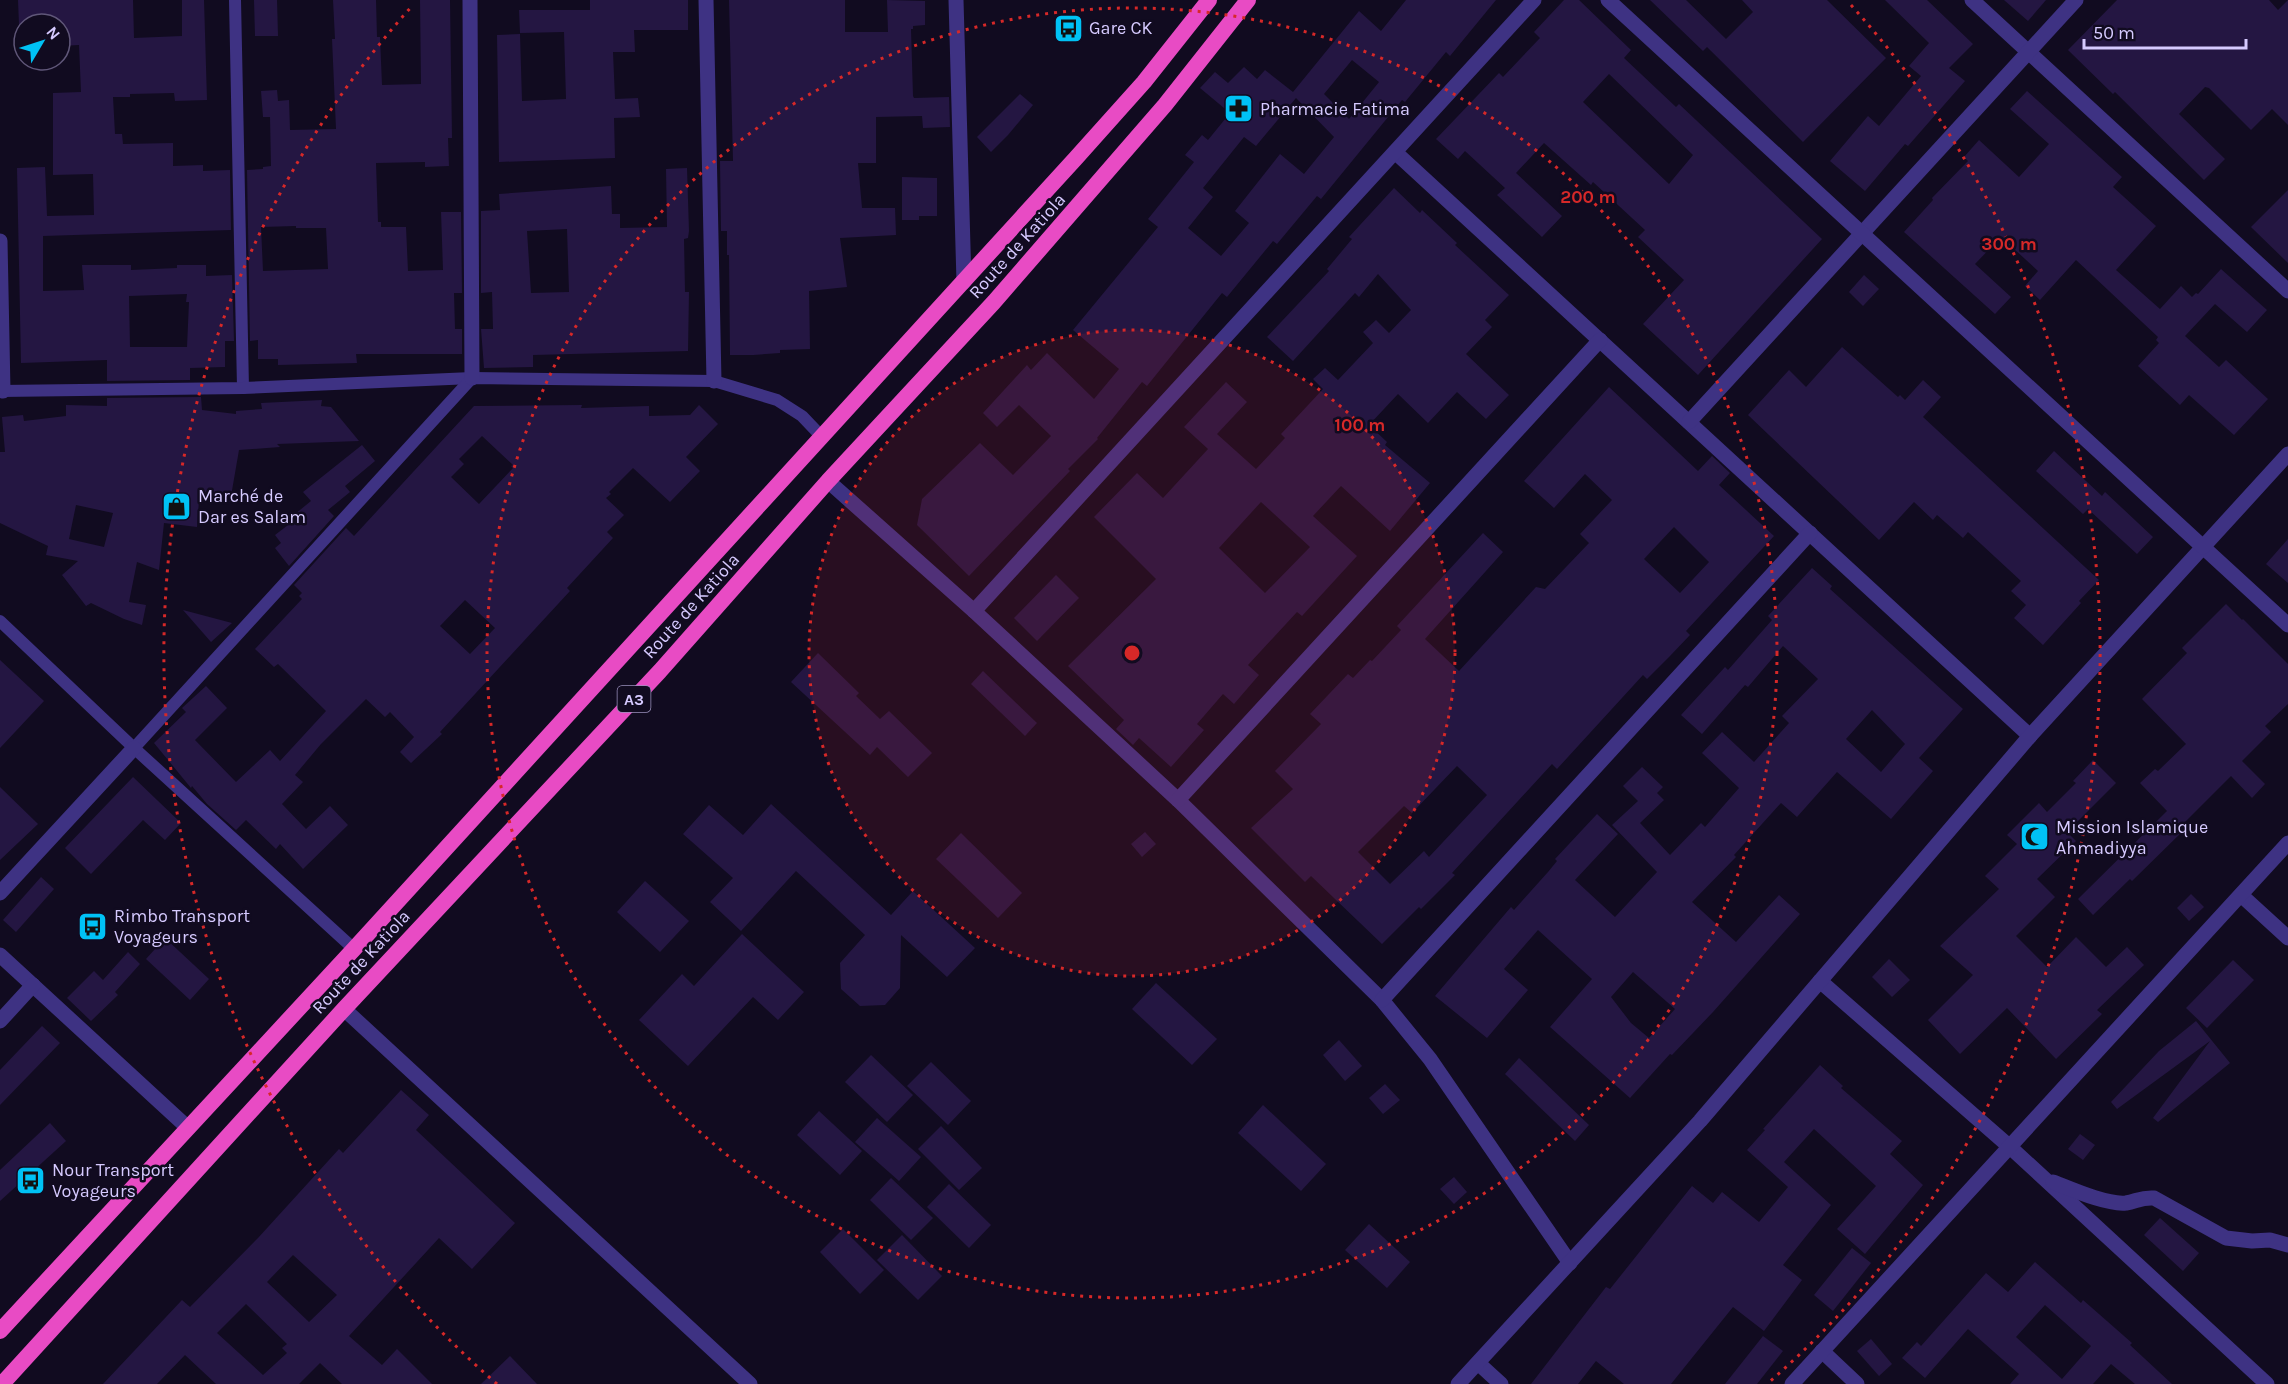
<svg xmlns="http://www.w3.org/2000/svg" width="2288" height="1384" font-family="Karla,sans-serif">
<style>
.building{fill:#241642;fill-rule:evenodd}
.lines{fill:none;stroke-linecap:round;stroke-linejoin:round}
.pedestrian{stroke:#3e3283;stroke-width:12}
.minor{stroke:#3e3283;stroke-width:15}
.tertiary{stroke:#3e3283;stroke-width:15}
.trunk{stroke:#e84bc4;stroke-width:16}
.ring{fill:none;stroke:#d62828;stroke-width:3;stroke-dasharray:3 6}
.labels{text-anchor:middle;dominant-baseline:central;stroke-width:5;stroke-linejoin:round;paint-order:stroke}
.shield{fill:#110b20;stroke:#9b91bc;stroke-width:1.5}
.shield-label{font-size:16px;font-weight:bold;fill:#d6caff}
.poi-label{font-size:18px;fill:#d6caff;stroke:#110b20;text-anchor:start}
.street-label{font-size:18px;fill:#d6caff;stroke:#110b20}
.centre{fill:#d62828;stroke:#110b20;stroke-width:3}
.ring-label{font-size:18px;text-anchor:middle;font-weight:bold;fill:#d62828;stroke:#110b20;stroke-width:5;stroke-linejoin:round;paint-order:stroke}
</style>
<rect width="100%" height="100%" fill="#110b20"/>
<g class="building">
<path d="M18,0H133L134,38L182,36V0H204L207,100L175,101L174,93L130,94V97H113L115,134H122L123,144L173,143V166L203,165V171L230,170L231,230L43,236V291L84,290L82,265H131V270L177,268V265H206V276L232,275L234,341H225V367L190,368V380L107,381V360L21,363L17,168L45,167L47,216L94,215L93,174L53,175V93L81,92L79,45L60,46V24L19,25ZM187,294L186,302H189L187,347H130L129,296Z"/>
<polygon points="254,0 277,0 278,36 255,36"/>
<path d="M333,0H376L377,37H380L382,85L421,84L420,0H450L452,138H448L449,166L425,167V162L376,163L378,222H381V227H406L408,271L443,270L441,212H461L462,293H454L455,329H462V354H356L357,363L278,365V359H258V340L250,341L247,170L263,169V167L271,166L270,117H263L261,91L277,90L278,101L289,100L290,130L336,129L332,39H335ZM296,226V228H326L328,269L263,271L261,227Z"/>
<polygon points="590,0 688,0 688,30 634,30 635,52 613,52 615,99 638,98 640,117 614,118 615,158 499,162 497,35 520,34 522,101 566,99 564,32 520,33 519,10 590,10"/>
<polygon points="729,0 845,0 845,32 888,32 887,0 925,1 925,25 913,26 913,29 911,29 913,96 914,98 949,97 950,127 923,128 922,116 876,117 876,163 858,163 862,208 895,208 896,235 840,238 847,287 809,291 810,349 780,350 780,353 753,355 730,355 729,255 727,255 727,231 721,231 720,161 733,161"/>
<path d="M1406,0H1496L1450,56L1446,52L1405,102L1402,100L1321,199L1317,196L1277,244L1273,241L1227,297L1222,293L1147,386L1142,382L1097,438L1098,439L1068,469L1070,471L969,576L917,525L922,499L980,443L1013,475L1051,436L1019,405L997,427L983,413L1027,365L1031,370L1047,353L1094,399L1119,369L1073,330L1158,227L1148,219L1194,162L1185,155L1202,135L1208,140L1230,113L1200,88L1215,72L1228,83L1244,67L1257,79L1265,70L1293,92L1359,11L1381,31ZM1352,60L1379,82L1349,119L1324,94ZM1296,98L1334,137L1304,174L1280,154L1235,211L1249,223L1221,256L1188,228L1213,197L1203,188L1244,137L1256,146Z"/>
<path d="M1564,0H1579L1631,50L1624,58L1676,107L1679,104L1822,239L1698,375L1643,324L1684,280L1638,237L1645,230L1593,182L1591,185L1544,143L1516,173L1562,216L1542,237L1497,195L1505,188L1465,151L1458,159L1436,139L1499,73L1503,77L1540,38L1534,32ZM1609,74L1693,155L1669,184L1583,102Z"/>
<polygon points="1650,0 1686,0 1726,39 1753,12 1742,0 1827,0 1886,58 1803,142 1707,47 1703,51"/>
<polygon points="1885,0 1927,0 1973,44 1949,68 1965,81 1908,146 1905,144 1865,191 1830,161 1868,116 1879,126 1921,76 1909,66 1929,43"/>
<polygon points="2004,0 2046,0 2028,21"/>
<polygon points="2117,0 2269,0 2278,10 2288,0 2288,125 2272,109 2251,130 2209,88 2205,87 2179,114 2225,159 2204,180 2115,92 2113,94 2068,50"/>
<polygon points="2027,91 2122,177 2113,187 2156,226 2116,270 2160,309 2181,286 2192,297 2196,293 2198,294 2221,269 2267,310 2247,332 2215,304 2185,336 2219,367 2226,360 2268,399 2234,435 2189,395 2180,405 2138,366 2159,343 2156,340 2158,337 2076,260 2040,300 2025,286 2038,271 2001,237 1975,264 2011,297 1995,314 1904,232 1933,200 1932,198 1968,161 1964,157 1979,140 2019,177 2049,144 2010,109"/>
<polygon points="1020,94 1033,105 1008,135 991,152 977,137"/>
<path d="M687,168L689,231L688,238L684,239L685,292H689L688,351L533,355V367L484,368L481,329H493L492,292L481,293V211L500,210L499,194L611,186L612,214H620V228L667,227L666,169ZM567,229L569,292L531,293L527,231Z"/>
<polygon points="902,177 937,178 937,216 919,216 919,220 902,220"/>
<path d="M1394,188L1420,213L1422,210L1457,243L1455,245L1509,295L1485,320L1492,327L1466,354L1509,395L1486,419L1457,392L1428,423L1398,394L1369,425L1387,442L1385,445L1430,483L1390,531L1341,486L1313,516L1357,556L1302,616L1297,612L1248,665L1259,675L1234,704L1223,694L1197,724L1204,730L1171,767L1139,738L1133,745L1116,729L1124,720L1068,666L1156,579L1094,517L1137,473L1163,498L1208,449L1184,427L1226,382L1247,402L1217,434L1256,469L1285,438L1281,434L1323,389L1313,379L1325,368L1338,380L1373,343L1363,332L1376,320L1389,333L1411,310L1378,274L1359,297L1355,293L1293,361L1267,337L1329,271L1327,269L1352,239L1349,237ZM1261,502L1310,547L1265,593L1219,548Z"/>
<polygon points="2288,190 2288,263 2251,227"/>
<polygon points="1864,275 1879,289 1863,306 1849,292"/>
<polygon points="1842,347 1898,397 1900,395 1905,400 1923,380 1941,397 1923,417 2099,580 2079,601 2081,603 2043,645 2014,618 2026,605 2011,591 2021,581 1968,532 1963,538 1937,515 1933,520 1914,502 1879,540 1748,415 1789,370 1806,387"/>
<path d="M1609,387L1698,471L1712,456L1730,473L1719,485L1774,536L1686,631L1690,635L1670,656L1647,679L1643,675L1557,769L1552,764L1452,873L1455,875L1421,909L1419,907L1382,944L1311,876L1305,882L1251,828L1293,789L1275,771L1321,724L1310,714L1348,674L1353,678L1370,660L1372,661L1401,630L1397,626L1483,533L1503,552L1425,639L1459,671L1536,587L1545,589L1589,543L1580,534L1612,500L1585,474L1554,508L1524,481ZM1674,527L1709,562L1680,593L1644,559ZM1457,766L1487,795L1429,857L1424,851L1390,884L1358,852L1404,806L1412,813Z"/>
<path d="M201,397L202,410L236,414V411L262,409L261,403L322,400L321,406L331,407L359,441L277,444L280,447L239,450L230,502L199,500L197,527L164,523L159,570L137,562L129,602L146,605L142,625L124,619L91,603L86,606L62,575L78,561L46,555L48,546L0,523V452H5L2,417L23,415L24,421L66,416V405L107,406V398ZM76,505L113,513L104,547L69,539Z"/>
<path d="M582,405L581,408L649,406V416L690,415L699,405L718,424L686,457L700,471L670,502L633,468L609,492L611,494L606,498L624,515L607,532L613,538L567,588L570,591L440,732L442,734L411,763L400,752L414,737L390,712L385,717L366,699L321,744L295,775L303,782L282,804L306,829L330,806L348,825L303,869L280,844L276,849L246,820L236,830L207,804L192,786L191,788L154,743L186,712L182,708L206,686L227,708L195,740L236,782L270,750L280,761L326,711L278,664L274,667L255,649L302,599L299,596L302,593L294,585L346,528L354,536L474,406ZM482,436L513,465L511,466L513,468L479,504L451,477L464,464L459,459ZM465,600L495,628L470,654L440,626Z"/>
<polygon points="362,445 375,461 345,486 350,492 328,510 334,516 289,566 275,548 281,543 275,535 292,522 289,519 311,501 303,492"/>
<polygon points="2054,451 2102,496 2105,492 2153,537 2137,554 2088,509 2083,514 2036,471"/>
<polygon points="2288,539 2288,583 2266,564"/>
<path d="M1812,568L1832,586L1830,589L1963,709L1919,758L1933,771L1891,819L1837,772L1797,817L1781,803L1734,855L1736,857L1692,902L1736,942L1779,895L1800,914L1713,1012L1672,1055L1670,1054L1630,1098L1550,1027L1592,979L1538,930L1504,969L1528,990L1487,1038L1435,996L1511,907L1514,910L1548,872L1557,861L1555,859L1597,814L1618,834L1575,880L1615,917L1657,872L1612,825L1638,801L1623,786L1642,767L1663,787L1657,793L1664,800L1640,823L1670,855L1701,823L1705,827L1739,788L1702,753L1722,732L1754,762L1789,723L1782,716L1818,679L1783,646L1748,687L1745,685L1702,734L1681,715L1725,667L1728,670L1772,620L1768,616ZM1872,710L1905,744L1881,772L1846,739ZM1633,972L1675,1009L1649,1038L1631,1023L1611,997Z"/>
<polygon points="1056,575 1079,598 1037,641 1014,618"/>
<polygon points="2226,604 2242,620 2243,619 2288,664 2288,704 2265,726 2271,732 2242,761 2265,784 2252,798 2231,776 2183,824 2186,828 2132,881 2130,879 2093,915 2078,899 2167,811 2140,783 2155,769 2158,771 2186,744 2142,699 2187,653 2182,648"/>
<polygon points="183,610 232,623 211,642"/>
<polygon points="818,653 859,693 856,696 880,719 889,711 932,753 908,777 877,747 870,755 791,682"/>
<polygon points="0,660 44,701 0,748"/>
<polygon points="983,671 1037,723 1025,736 971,684"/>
<polygon points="2093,760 2116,783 2067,832 2076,841 2037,879 2055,897 2016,936 2047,967 2076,937 2106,967 2127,947 2144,965 2097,1010 2102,1014 2056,1059 2007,1008 1960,1054 1928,1020 1973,975 1940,946 1999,889 1985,876 2017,844 2007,835 2039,803 2047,812 2076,783 2073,781"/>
<polygon points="133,777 181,823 165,840 143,820 91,874 65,848"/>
<polygon points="0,787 38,824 0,860"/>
<polygon points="771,804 891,915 913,891 975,948 947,977 901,935 900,988 885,1005 860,1006 841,989 840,963 865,935 796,871 741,931 710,902 733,878 683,834 709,805 743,835"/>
<polygon points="1145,832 1156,844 1142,857 1131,844"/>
<polygon points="961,833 1022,893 998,918 936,859"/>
<polygon points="41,877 54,889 16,932 3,920"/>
<polygon points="645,881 689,921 660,952 617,912"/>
<polygon points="2191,894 2204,907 2189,921 2177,908"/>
<polygon points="742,934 804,992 778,1020 753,997 688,1066 639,1020 682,974 694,986"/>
<polygon points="165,938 209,979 190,1000 146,959"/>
<polygon points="128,952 140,964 115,992 118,995 91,1021 67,998 94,971 103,980"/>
<polygon points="1889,959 1910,980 1892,997 1872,977"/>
<polygon points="2233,960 2254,980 2207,1028 2186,1008"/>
<polygon points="1156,983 1217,1039 1192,1065 1132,1009"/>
<polygon points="2196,1021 2230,1063 2158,1122 2153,1118 2210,1041 2117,1109 2111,1102 2159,1051"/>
<polygon points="42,1026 60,1043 0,1105 0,1070"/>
<polygon points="1339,1040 1362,1066 1345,1081 1323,1055"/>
<polygon points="871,1055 913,1095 887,1122 845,1082"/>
<polygon points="1519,1058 1589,1125 1575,1141 1505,1074"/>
<polygon points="931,1062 971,1101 948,1125 907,1086"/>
<polygon points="1820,1065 1843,1086 1841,1088 1902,1141 1890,1154 1923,1185 1865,1254 1837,1229 1876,1186 1814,1129 1784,1162 1831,1205 1783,1265 1802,1280 1764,1331 1733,1307 1671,1384 1624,1384 1596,1361 1578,1384 1531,1384 1606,1287 1610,1289 1692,1186 1713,1203 1722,1192 1759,1222 1788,1187 1747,1150 1765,1130 1763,1129"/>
<polygon points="1385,1084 1400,1100 1383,1114 1369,1098"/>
<path d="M401,1090L429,1115L416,1130L515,1223L472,1269L439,1238L349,1336L382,1365L397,1349L432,1384H342L320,1363L299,1384H216L185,1355L157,1384H103L182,1300L190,1307L258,1238L339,1149L343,1153ZM293,1255L337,1295L309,1322L267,1282ZM246,1304L287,1344L282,1348L287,1353L263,1375L217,1333Z"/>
<polygon points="1263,1105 1326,1164 1301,1191 1238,1133"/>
<polygon points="819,1111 862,1151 840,1175 797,1135"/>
<polygon points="877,1118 921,1157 899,1181 855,1142"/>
<polygon points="50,1123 66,1141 0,1201 0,1170"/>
<polygon points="941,1126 982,1168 959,1190 918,1149"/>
<polygon points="2080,1134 2095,1145 2083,1160 2068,1149"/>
<polygon points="1454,1177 1467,1192 1454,1204 1440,1189"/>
<polygon points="891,1178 933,1218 911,1240 870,1200"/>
<polygon points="949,1184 991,1225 969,1248 927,1207"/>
<polygon points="2160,1218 2199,1253 2183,1271 2144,1235"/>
<polygon points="1369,1224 1410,1262 1387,1288 1345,1250"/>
<polygon points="843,1229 884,1270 860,1294 820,1252"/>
<polygon points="902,1235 942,1276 918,1300 877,1260"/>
<polygon points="1852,1248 1871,1263 1833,1311 1814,1295"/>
<path d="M2035,1262L2081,1303L2083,1300L2132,1343L2130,1345L2172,1384H2135L2111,1364L2093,1384H2010L2019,1374L1968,1329L1925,1378L1902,1358L1917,1342L1921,1346L1986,1273L2008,1292ZM2045,1305L2091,1346L2062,1379L2016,1337Z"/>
<polygon points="1763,1336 1783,1351 1757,1384 1725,1384"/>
<polygon points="1871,1339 1892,1364 1879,1376 1857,1351"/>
<polygon points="510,1356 537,1384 481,1384"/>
</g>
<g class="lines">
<g class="pedestrian">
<polyline points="235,0 243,388"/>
<polyline points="0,391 243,388 472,378 714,381 777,400 802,416 822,437"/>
<polyline points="0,621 134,748 354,949"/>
<polyline points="134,748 472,378"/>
</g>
<g class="minor">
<polyline points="470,0 472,378"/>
<polyline points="706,0 714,381"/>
<polyline points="956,0 964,282"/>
<polyline points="1972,0 2288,291"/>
<polyline points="1395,152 2030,736"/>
<polyline points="0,241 3,391"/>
<polyline points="1689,422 2076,0"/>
<polyline points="828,481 974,611 1178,800 1382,1000 1430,1059 1570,1263"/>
<polyline points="974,611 1534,0"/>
<polyline points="1178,800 1600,340"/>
<polyline points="0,893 134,748"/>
<polyline points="2241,895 2288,938"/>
<polyline points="0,955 187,1127"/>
<polyline points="1820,981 2010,1147 2267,1384"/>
<polyline points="1382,1000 1810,533"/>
<polyline points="344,1009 750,1384"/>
<polyline points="0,1021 33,985"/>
<path d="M2053,1182C2071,1189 2107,1205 2126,1203C2137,1201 2142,1197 2154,1198L2226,1238L2252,1241L2270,1240L2288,1245"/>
<polyline points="1822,1351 1857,1384"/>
<polyline points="1478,1363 1501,1384"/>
<polyline points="1458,1384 1700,1121 2030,736 2203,547 2288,625"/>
<polyline points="1792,1384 2288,843"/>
</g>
<polyline class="tertiary" points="1608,0 2203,547 2288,454"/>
<g class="trunk">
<polyline points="0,1331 354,949 1076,158 1144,82 1209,0"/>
<polyline points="2,1384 344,1009 660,671 828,481 994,302 1165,105 1248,0"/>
</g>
</g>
<circle cx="1132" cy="653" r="323" fill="#d62828" fill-opacity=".12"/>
<g class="ring">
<circle cx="1132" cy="653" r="323"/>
<circle cx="1132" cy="653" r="645"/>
<path d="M497 1384A968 968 0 0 1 413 5M1851 5A968 968 0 0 1 1767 1384"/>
</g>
<defs>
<symbol id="bus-square" viewBox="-11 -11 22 22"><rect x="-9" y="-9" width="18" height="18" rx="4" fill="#00c2f5" stroke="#110b20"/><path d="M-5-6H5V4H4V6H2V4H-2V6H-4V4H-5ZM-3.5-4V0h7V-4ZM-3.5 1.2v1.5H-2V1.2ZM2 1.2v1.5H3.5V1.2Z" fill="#111"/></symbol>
<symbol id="pharmacy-square" viewBox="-11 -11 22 22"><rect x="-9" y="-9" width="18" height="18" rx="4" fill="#00c2f5" stroke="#110b20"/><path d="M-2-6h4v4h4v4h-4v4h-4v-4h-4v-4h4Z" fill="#111"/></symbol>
<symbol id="shop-square" viewBox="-11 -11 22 22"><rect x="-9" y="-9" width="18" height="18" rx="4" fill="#00c2f5" stroke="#110b20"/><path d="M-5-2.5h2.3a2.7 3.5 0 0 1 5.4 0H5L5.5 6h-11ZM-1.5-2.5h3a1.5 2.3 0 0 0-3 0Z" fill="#111"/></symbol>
<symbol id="mosque-square" viewBox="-11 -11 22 22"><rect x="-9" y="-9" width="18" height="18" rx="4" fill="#00c2f5" stroke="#110b20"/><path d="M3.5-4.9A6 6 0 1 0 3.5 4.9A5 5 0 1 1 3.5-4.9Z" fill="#111"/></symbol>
</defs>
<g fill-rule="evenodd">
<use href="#bus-square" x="1052" y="12" width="33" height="33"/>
<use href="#pharmacy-square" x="1222" y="92" width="33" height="33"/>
<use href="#shop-square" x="160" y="490" width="33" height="33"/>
<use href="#mosque-square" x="2018" y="820" width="33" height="33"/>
<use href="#bus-square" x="76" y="910" width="33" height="33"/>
<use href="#bus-square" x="14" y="1164" width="33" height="33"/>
</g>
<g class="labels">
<rect class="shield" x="617.5" y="686" width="33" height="26" rx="4.5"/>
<g class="shield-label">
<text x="634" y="699">A3</text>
</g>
<g class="poi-label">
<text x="1089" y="28">Gare CK</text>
<text x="1260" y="109">Pharmacie Fatima</text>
<text x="198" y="496">Marché de<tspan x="198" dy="21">Dar es Salam</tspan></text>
<text x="2056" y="827">Mission Islamique<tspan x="2056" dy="21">Ahmadiyya</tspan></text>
<text x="114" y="916">Rimbo Transport<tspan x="114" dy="21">Voyageurs</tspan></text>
<text x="52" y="1170">Nour Transport<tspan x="52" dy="21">Voyageurs</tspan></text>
</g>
<g class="street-label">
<text transform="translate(1017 246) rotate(-48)">Route de Katiola</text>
<text transform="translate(691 606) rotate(-48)">Route de Katiola</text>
<text transform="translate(361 962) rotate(-47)">Route de Katiola</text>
</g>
</g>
<circle cx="1132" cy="653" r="9" class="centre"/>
<g class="ring-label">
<text x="1588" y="203">200 m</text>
<text x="2009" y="250">300 m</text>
<text x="1360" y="431">100 m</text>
</g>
<g transform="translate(42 42) rotate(51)"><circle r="28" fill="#110b20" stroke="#605779" stroke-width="1.5"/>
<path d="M0-4.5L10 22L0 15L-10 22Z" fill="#00c2f5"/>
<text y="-9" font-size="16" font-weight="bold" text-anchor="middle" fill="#d6caff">N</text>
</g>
<path d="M2084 39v9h162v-9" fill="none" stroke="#d6caff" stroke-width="3"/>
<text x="2093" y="39" font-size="18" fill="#d6caff" stroke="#110b20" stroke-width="4.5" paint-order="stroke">50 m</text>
</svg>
